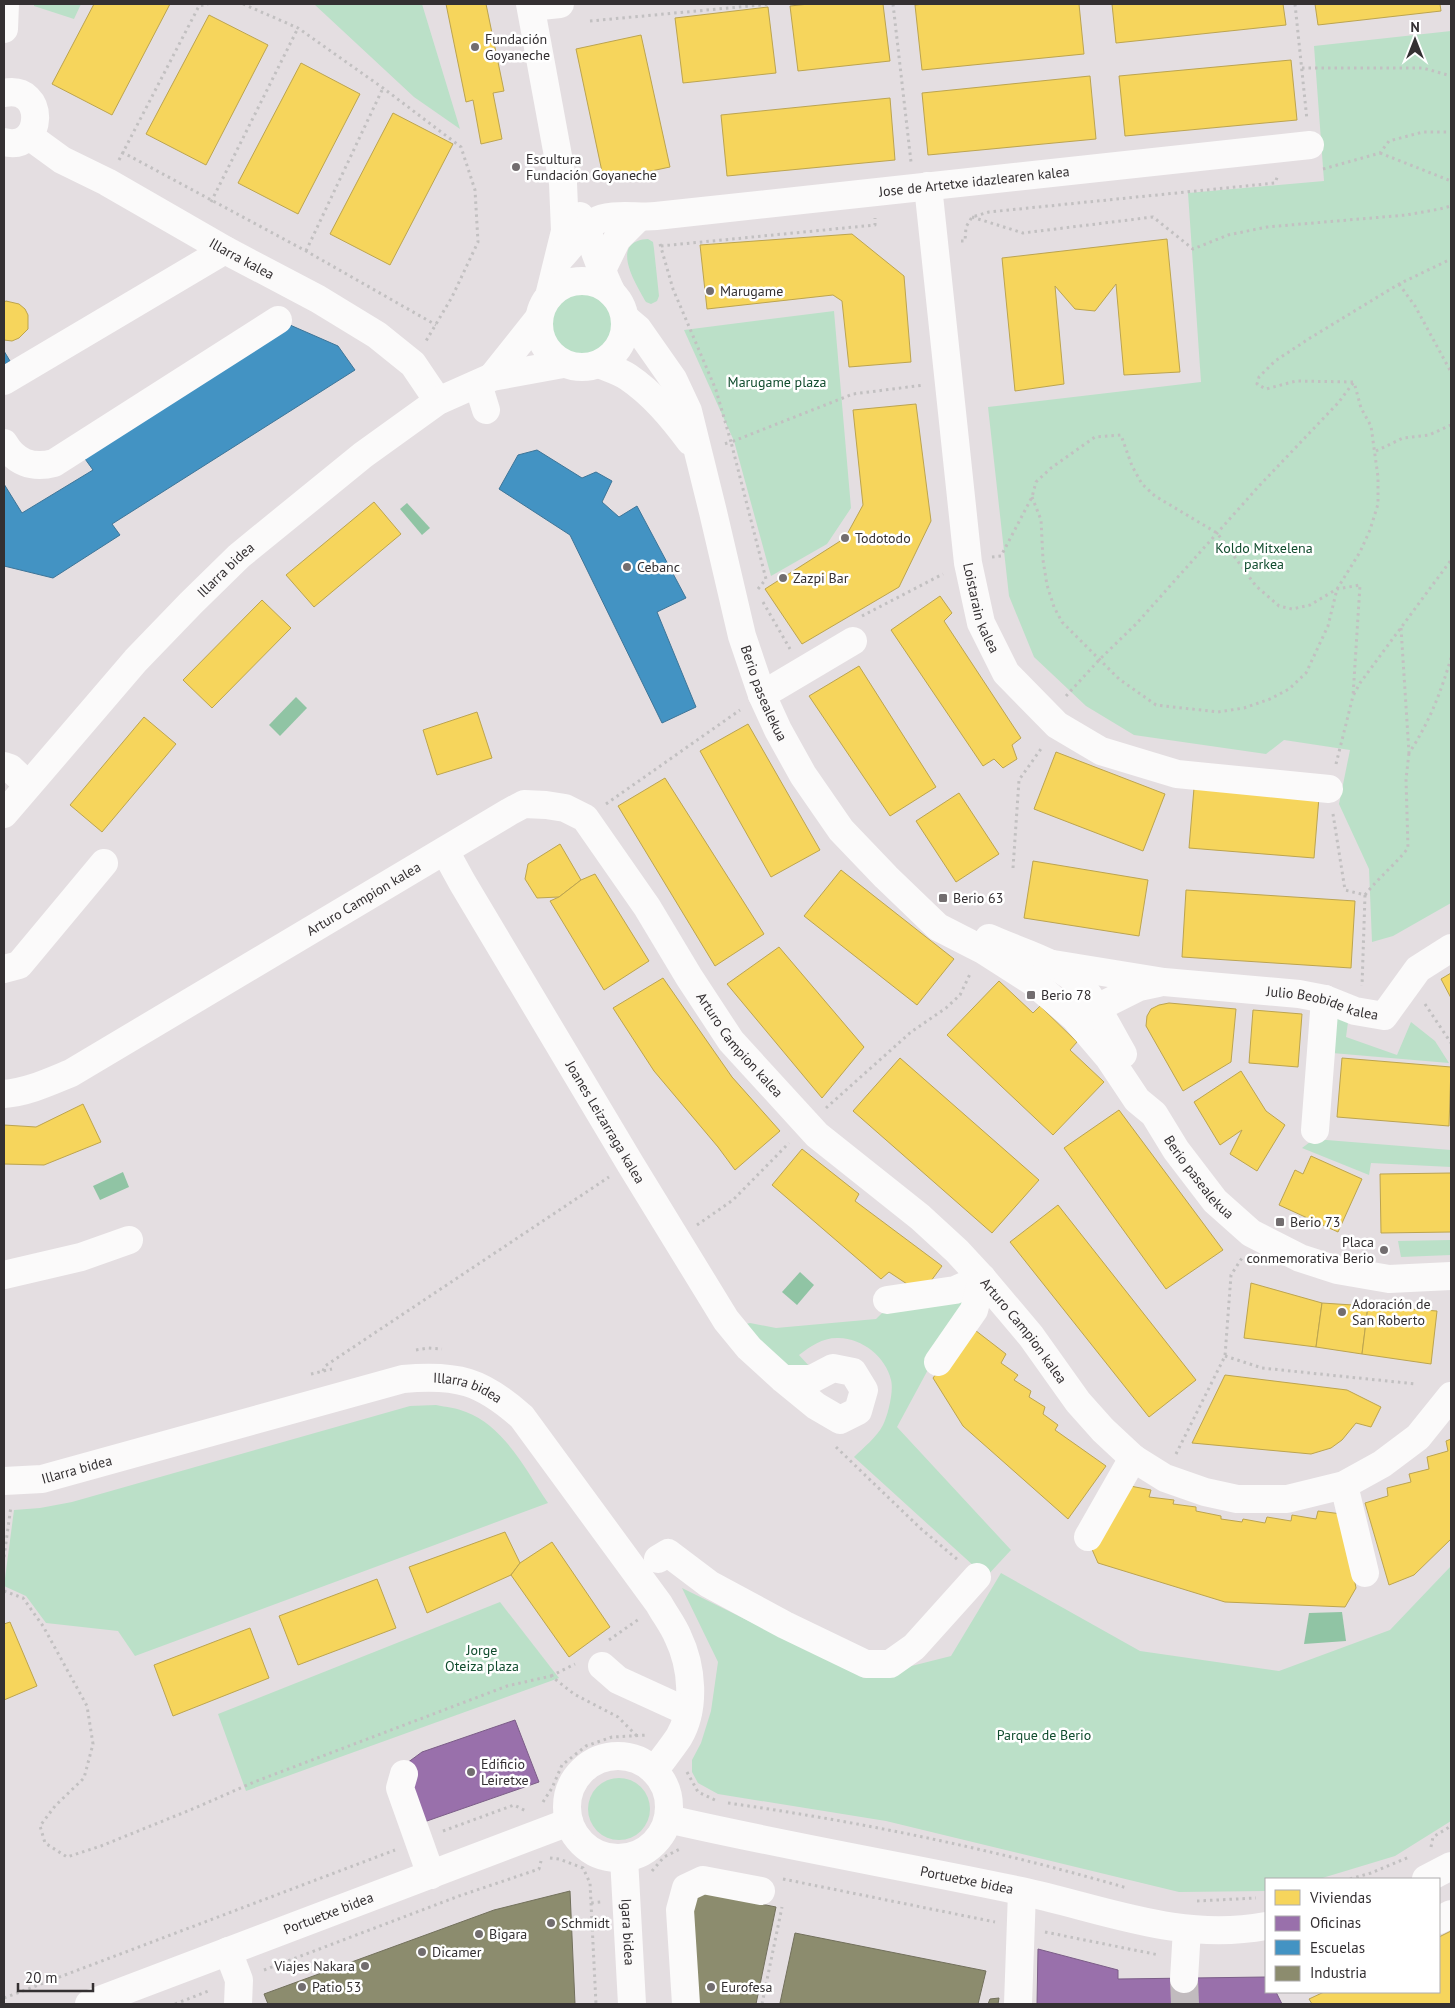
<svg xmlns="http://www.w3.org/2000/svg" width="1455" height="2008" font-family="'PT Sans',sans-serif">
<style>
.green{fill:#bbe0c8}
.water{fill:#90c4a4}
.homes{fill:#f6d55c;stroke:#bca44f}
.offices{fill:#9970ab;stroke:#7b5d87}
.schools{fill:#4393c3;stroke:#3e7598}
.industry{fill:#8c8c6e;stroke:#72705c}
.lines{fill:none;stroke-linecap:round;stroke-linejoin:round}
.minor-tunnel{stroke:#c1bbbe;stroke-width:28;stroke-dasharray:28 14;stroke-linecap:butt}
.path{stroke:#c2c0c1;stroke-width:3;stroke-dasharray:2.5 4;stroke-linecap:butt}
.minor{stroke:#fbfafa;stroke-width:28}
.poi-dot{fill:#726d6f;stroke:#fff;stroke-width:2}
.labels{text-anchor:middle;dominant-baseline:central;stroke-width:5;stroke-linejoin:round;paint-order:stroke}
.poi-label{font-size:14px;fill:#343032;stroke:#fff;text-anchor:start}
.street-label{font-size:14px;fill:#343032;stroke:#fff}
.park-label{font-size:14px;fill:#114c2e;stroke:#fff}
</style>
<rect width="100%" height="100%" fill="#e4dee1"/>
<g class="green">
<polygon points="34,4 81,4 74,19 34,6"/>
<polygon points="312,4 422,4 460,129 414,97 314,4"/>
<polygon points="1451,31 1451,903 1393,936 1372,942 1369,869 1339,804 1350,750 1284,740 1266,754 1134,735 1086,706 1034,657 1009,596 988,407 1201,382 1188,193 1324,181 1314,46"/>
<path d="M648,239L653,242L654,249L659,296L657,301L651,304L646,302C636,284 608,241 648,239Z"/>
<circle cx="582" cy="324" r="30"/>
<polygon points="834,311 851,508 827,544 771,576 734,441 684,330"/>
<polygon points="1334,1016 1348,1022 1346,1037 1397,1055 1411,1022 1435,1041 1449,1063 1332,1053"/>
<polygon points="1314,1139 1451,1150 1451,1167 1371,1163 1369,1175 1302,1148"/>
<polygon points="1451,1240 1451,1255 1401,1257 1398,1241"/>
<path d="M961,1299L966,1306L937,1353L897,1427L1011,1550L986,1577L854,1457C863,1448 877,1437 883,1425C888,1415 894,1391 891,1380C886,1357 861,1337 837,1338C822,1338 811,1346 799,1355L810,1367L786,1368L742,1325L750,1323L776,1328L876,1319L883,1312Z"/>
<path d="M436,1405C446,1407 457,1408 466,1412C504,1426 526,1470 548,1503L135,1656L118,1631L46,1623L26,1596L4,1586L14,1510L40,1508L72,1502L410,1406Z"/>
<polygon points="1451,1566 1451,1821 1395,1856 1319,1879 1266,1879 1266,1891 1179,1892 886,1821 718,1794 698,1783 692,1772 692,1760 701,1743 711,1711 718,1662 682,1588 864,1678 951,1656 1001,1573 1140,1651 1279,1671 1390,1630"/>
<polygon points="500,1602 559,1678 246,1791 218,1714"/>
<circle cx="619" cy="1809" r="31"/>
</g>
<g class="water">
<polygon points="407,503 430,528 422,535 400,509"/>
<polygon points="296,697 307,708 280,736 269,725"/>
<polygon points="123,1172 129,1187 100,1200 93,1186"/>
<polygon points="800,1272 814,1285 797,1305 782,1292"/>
<polygon points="1342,1612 1346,1641 1304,1644 1309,1613"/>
</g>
<g class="homes">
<polygon points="94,4 170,4 112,115 52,84"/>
<polygon points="446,4 486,4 504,91 493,93 502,139 481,144 473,100 466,102"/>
<polygon points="809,4 883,4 890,61 798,71 790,6"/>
<polygon points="924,4 1079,4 1084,54 922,70 915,5"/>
<polygon points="1112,4 1283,4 1286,25 1116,43"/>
<polygon points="1315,4 1440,4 1441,11 1318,25"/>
<polygon points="768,7 776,73 683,83 675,18"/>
<polygon points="209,15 268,45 206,165 146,134"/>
<polygon points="641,35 670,167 604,181 576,49"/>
<polygon points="1291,60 1297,120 1125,136 1119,76"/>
<polygon points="301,63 360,94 298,214 238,183"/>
<polygon points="1090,76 1096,139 928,155 922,93"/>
<polygon points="890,98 895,160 727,176 721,115"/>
<polygon points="393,113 453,144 390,265 330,234"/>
<polygon points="852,234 904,276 911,362 849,367 842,301 833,295 707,309 700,245"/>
<polygon points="1167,239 1180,372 1124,375 1116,284 1095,311 1075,309 1055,286 1064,384 1015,391 1002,258"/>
<polygon points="6,301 19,304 25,309 28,315 28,329 19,338 12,341 4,340 4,302"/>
<polygon points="916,404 931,521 899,587 802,644 765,589 845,538 863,505 853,410"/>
<polygon points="374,502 401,534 314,607 286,575"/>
<polygon points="940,596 952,613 944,621 1021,738 1012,745 1017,759 1003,768 994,759 983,766 891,630"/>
<polygon points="262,600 291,628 212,708 183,680"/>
<polygon points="859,666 936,787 890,816 809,696"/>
<polygon points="477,712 492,758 437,775 423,730"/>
<polygon points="144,717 176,744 102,832 70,805"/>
<polygon points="748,724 820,850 771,877 700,751"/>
<polygon points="1056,752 1165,794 1143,851 1034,809"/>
<polygon points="665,778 764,934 715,966 618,806"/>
<polygon points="1194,788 1319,797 1314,858 1189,848"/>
<polygon points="959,793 999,854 956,882 916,821"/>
<polygon points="560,844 581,880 559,897 537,898 525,879 528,864"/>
<polygon points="1033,861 1148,880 1139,936 1024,918"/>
<polygon points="841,870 954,959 917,1005 804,916"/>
<polygon points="595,874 649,961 604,990 550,901 559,897 581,880"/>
<polygon points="1186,890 1355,901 1351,968 1182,957"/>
<polygon points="779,947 864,1047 822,1098 727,984"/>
<polygon points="1451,973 1451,998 1441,979"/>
<polygon points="663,978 732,1077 780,1131 735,1170 718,1147 654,1071 613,1008"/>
<polygon points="999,981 1033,1013 1040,1006 1077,1042 1070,1050 1104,1082 1053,1135 947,1035"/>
<polygon points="1169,1003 1236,1009 1231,1062 1183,1091 1146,1026 1147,1016 1151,1009 1159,1005"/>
<polygon points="1253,1010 1302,1014 1298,1067 1249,1063"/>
<polygon points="900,1058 1039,1180 992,1233 853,1111"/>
<polygon points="1342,1058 1451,1067 1449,1126 1337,1117"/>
<polygon points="1241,1071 1266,1111 1285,1125 1257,1171 1230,1154 1242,1130 1220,1145 1194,1102"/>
<polygon points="83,1104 101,1142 44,1165 4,1164 4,1125 36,1127"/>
<polygon points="1119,1110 1223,1250 1166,1289 1064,1148"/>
<polygon points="802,1149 859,1194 855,1201 942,1266 928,1285 907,1284 889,1272 881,1279 772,1185"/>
<polygon points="1311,1156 1362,1179 1338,1232 1279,1205 1295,1170 1303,1174"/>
<polygon points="1451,1173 1451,1232 1381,1233 1380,1174"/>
<polygon points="1058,1205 1196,1380 1149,1417 1010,1242"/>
<polygon points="1251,1283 1322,1303 1316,1347 1244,1338"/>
<polygon points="1322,1303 1368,1306 1362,1354 1316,1347"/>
<polygon points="1368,1306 1437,1311 1431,1364 1362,1354"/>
<polygon points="971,1327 1006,1354 1001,1363 1018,1375 1014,1380 1031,1391 1029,1397 1045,1407 1043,1414 1058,1425 1055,1430 1106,1466 1068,1519 963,1426 933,1378"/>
<polygon points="1225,1375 1347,1390 1381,1407 1371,1427 1356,1423 1342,1440 1331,1448 1311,1454 1192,1443"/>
<polygon points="1451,1439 1451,1539 1414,1575 1389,1585 1365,1503 1388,1496 1387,1488 1411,1482 1409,1474 1429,1469 1427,1457 1448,1451 1446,1441"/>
<polygon points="1125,1485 1151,1490 1149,1497 1174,1500 1173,1504 1196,1507 1196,1511 1221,1516 1221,1519 1242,1522 1243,1519 1265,1523 1267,1517 1291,1521 1292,1515 1316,1519 1318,1511 1342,1514 1356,1588 1345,1607 1225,1602 1098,1563 1091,1547"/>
<polygon points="505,1532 520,1563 511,1575 427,1613 409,1567"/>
<polygon points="552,1542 610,1627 569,1657 511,1575 520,1563"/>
<polygon points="377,1579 396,1628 298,1665 279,1616"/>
<polygon points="10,1622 37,1686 4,1700 4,1624"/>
<polygon points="250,1628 269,1678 173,1716 154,1665"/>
<polygon points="1451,1931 1451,2004 1312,2004 1309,1999 1324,1992 1439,1992 1439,1937"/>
</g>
<g class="offices">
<polygon points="515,1720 539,1782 424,1822 407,1763 422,1752"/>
<polygon points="1038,1949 1118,1970 1118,1979 1266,1977 1266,1992 1276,1992 1282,2004 1037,2004"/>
</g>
<g class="schools">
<polygon points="290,325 338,346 355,370 112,524 120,535 53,578 4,566 4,484 22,513 93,470 83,456"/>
<polygon points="4,351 10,361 4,365"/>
<polygon points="537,450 582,478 596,472 612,481 602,502 619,517 637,506 686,598 657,612 696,707 662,723 570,535 499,489 518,455"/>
</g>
<g class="industry">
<polygon points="705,1889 746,1901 776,1907 756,2004 692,2004 693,1898"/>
<polygon points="570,1891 575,2004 268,2004 264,1994 494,1910"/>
<polygon points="795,1933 986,1971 978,2004 788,2004 780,2003"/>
<polygon points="999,1998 998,2004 988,2004 990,1999"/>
</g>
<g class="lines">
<polyline class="minor-tunnel" points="1184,1979 1185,2004"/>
<g class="path">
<polyline points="243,4 298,28 383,88 461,147 475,190 478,242 452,297 426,341"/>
<polyline points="893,4 911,162"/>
<polyline points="1295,4 1307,120"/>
<polyline points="590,21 771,4"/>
<polyline points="1302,68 1423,68 1451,76"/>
<polyline points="122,152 306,251 436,325"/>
<polyline points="1380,153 1451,181"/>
<polyline points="119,160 199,6 208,4"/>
<polyline points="1323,169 1380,153 1389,141 1423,132 1451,132"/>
<polyline points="211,202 298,28"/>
<polyline points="972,217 1023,233 1153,217 1193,249 1228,235 1267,227 1406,215 1440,209 1451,206"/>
<polyline points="961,241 965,241 966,227 972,217 989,212 1275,183 1278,175"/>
<polyline points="660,244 673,289 716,390 731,442 724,444"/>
<polyline points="661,246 875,225 875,218"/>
<polyline points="306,251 383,88"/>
<polyline points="1399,284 1415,306 1451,372"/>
<polyline points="1353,382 1296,381 1266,389 1257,384 1259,377 1275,361 1310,338 1399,284 1451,259"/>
<polyline points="1376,451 1403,438 1429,435 1451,425"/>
<polyline points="1032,497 1041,520 1043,560 1047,585 1054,607 1062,622 1119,679 1156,705 1218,712 1244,708 1270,699 1289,689 1306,673 1328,626 1337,589 1360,552 1370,530 1378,504 1378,477 1371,426 1361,408 1354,382"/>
<polyline points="992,557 1001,556 1032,497 1036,482 1051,468 1095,437 1121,435 1132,466 1142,484 1155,496 1217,533 1256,586 1279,606 1292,609 1310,605 1337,589 1360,585 1353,696"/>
<polyline points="758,589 766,579 731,442 853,394 924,385"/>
<polyline points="763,602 790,649"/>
<polyline points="862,616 943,574"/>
<path d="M1401,628L1409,753C1429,723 1441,692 1451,658"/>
<polyline points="1066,696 1099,660 1137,623 1259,486 1338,403 1354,382"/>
<polyline points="1336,764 1353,696 1360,683 1451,560"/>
<polyline points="606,804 740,710"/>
<polyline points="1333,814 1345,890 1365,895 1362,986"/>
<polyline points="1013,868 1019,780 1043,746"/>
<path d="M1365,895C1378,878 1395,865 1408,848L1406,779L1409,753"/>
<polyline points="1425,1004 1451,1043"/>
<polyline points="826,1108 911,1032 946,1008 960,995 971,972"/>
<polyline points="697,1225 733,1200 789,1143"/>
<polyline points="416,1350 428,1348 442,1349"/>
<polyline points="1225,1356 1262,1368 1416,1384"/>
<polyline points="323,1371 325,1366 609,1177"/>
<polyline points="311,1374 332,1369"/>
<polyline points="836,1447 920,1528 958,1560"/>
<polyline points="1176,1454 1225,1356 1231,1275 1242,1258"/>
<polyline points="4,1557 11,1506"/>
<polyline points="4,1591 23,1598 43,1626 87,1706 93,1744 84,1778 55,1806 40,1826 45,1843 67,1857 101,1846 195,1808 254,1782 507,1686 551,1676 574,1694 618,1717 637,1736"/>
<polyline points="609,1640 639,1619"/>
<polyline points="551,1676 575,1664"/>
<polyline points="687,1772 698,1792 717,1801"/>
<polyline points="543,1802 552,1788 562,1765 586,1746 612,1737 648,1735"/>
<path d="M728,1803C863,1822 997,1850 1127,1888"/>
<polyline points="443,1831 514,1805 526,1811"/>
<polyline points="1431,1847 1433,1837 1451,1826"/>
<polyline points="550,1858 559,1859 583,1868 590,1883 591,1903 601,1902"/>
<polyline points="652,1871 664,1857 680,1849"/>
<polyline points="783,1879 995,1922"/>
<polyline points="1350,1879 1371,1873 1409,1857"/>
<polyline points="1197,1901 1256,1898"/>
<polyline points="591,1903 596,2004"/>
<polyline points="1045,1932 1159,1955"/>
<polyline points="264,1970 459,1896 539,1869 541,1861"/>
<polyline points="4,1998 395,1850"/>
<polyline points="175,2004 211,1990"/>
<polyline points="762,2004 782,1907"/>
</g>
<g class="minor">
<polyline points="530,4 563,183 565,231 549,296"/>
<polyline points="531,7 560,4"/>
<polyline points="4,29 5,4"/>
<path d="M4,93C47,84 44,153 4,142"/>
<path id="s1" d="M29,136L62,160L107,182L225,250L318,299L377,335L413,364L438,401"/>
<path id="s2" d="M928,186L968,563L981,623L1006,673L1057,725L1101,751L1177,774L1329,789"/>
<path d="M580,216C593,241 599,268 612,293"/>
<path id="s3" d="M559,259C570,248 581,231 594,222C610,212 638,218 656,216L1310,145"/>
<polyline points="601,272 617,239 638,218"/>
<circle cx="582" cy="324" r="43"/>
<path id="s4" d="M625,318L638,329L673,379L688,411L713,512L742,636L762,695L778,730L803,775L841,830L886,877L938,927L983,950L1033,982L1074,1017L1109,1058L1137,1100L1154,1114L1176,1150L1215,1201L1251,1233L1300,1258L1337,1270L1389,1279L1451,1276"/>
<path d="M599,364C608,368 619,371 628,377C653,394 672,417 690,441"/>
<polyline points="492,377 539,318"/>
<polyline points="4,381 225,250"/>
<polyline points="478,384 486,410"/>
<path d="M4,443C15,462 32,469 54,463L278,320"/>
<polyline points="762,695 853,641"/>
<polyline points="4,766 10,768 28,785"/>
<path id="s5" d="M4,814L136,660L191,603L239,556L363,455L438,401L492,377L563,364"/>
<path id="s6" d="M445,851L462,882L631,1165L726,1320L749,1348L783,1379L816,1406L840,1420L858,1411L864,1390L853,1372L833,1368L812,1379H783"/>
<path d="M989,938C1019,952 1060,961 1083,988C1099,1008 1110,1032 1123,1054"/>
<path id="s7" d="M1047,963L1164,982L1299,994L1325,999L1355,1011L1384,1016L1418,969L1451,948"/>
<polyline points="4,969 19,965 104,863"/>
<polyline points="1079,1007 1097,1008 1139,987 1158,983"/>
<path id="s8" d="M4,1094C28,1092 49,1082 71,1073L509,812L524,804L546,805L565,808L585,818L647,907L689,977L731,1041L817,1135L920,1217L957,1251L982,1278L1031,1336L1078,1402L1103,1430L1133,1458L1165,1478L1205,1492L1237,1499H1287L1344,1485L1382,1464L1418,1437L1451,1396"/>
<polyline points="1315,1130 1325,999"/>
<polyline points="4,1275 81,1257 129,1240"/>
<polyline points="887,1300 955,1290 982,1278"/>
<polyline points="938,1362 974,1310 982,1278"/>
<path id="s9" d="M4,1481L42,1479L403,1379C457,1374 482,1381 522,1417L659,1604C665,1615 673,1625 678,1637C692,1666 696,1708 679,1737C671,1749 662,1760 654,1771"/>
<polyline points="1344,1485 1365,1573"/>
<polyline points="1088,1537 1133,1458"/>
<polyline points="658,1559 668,1553 709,1584 785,1625 866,1664 890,1664 914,1647 977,1577"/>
<polyline points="602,1666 618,1680 688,1712"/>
<circle cx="618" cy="1807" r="51"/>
<polyline points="404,1774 400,1788 431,1875"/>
<path id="s10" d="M668,1819C785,1846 903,1866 1021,1891C1104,1909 1179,1942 1266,1926"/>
<path id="s11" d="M624,1858L632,2004"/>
<polyline points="1426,1879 1451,1866"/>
<polyline points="1439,1920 1451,1914"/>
<polyline points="228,1951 239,1980 238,2004"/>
<polyline points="1184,1979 1187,1929"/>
<path id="s12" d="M89,2004L569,1822"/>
<polyline points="686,2004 680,1910 686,1888 703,1880 761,1891"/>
<polyline points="1018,2004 1022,1892"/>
</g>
</g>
<g class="poi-dot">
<circle cx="475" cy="47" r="5"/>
<circle cx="516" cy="167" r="5"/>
<circle cx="710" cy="291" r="5"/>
<circle cx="845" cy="538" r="5"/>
<circle cx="627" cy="567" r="5"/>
<circle cx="783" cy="578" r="5"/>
<rect x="938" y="893" width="10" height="10" rx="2.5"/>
<rect x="1026" y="990" width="10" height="10" rx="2.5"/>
<rect x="1275" y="1217" width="10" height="10" rx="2.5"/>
<circle cx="1384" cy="1250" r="5"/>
<circle cx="1342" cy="1312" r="5"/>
<circle cx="471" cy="1772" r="5"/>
<circle cx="551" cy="1923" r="5"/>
<circle cx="479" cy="1934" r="5"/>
<circle cx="422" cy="1952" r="5"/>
<circle cx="365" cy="1966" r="5"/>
<circle cx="302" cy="1987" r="5"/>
<circle cx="711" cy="1987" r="5"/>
</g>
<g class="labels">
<g class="poi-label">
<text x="485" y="39">Fundación<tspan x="485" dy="16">Goyaneche</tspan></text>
<text x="526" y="159">Escultura<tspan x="526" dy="16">Fundación Goyaneche</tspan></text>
<text x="720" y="291">Marugame</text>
<text x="855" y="538">Todotodo</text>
<text x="637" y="567">Cebanc</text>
<text x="793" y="578">Zazpi Bar</text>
<text x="953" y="898">Berio 63</text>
<text x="1041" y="995">Berio 78</text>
<text x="1290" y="1222">Berio 73</text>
<text x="1374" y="1242" text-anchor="end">Placa<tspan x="1374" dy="16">conmemorativa Berio</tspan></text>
<text x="1352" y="1304">Adoración de<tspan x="1352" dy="16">San Roberto</tspan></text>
<text x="481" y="1764">Edificio<tspan x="481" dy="16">Leiretxe</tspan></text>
<text x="561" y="1923">Schmidt</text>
<text x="489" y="1934">Bigara</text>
<text x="432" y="1952">Dicamer</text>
<text x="355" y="1966" text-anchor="end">Viajes Nakara</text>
<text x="312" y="1987">Patio 53</text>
<text x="721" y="1987">Eurofesa</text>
</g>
<g class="street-label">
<text stroke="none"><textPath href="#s3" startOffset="434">Jose de Artetxe idazlearen kalea</textPath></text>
<text stroke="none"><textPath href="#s1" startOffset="246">Illarra kalea</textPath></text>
<text stroke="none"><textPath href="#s5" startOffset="330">Illarra bidea</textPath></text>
<text stroke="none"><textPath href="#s2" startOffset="426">Loistarain kalea</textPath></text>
<text stroke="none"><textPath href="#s4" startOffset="406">Berio pasealekua</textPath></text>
<text stroke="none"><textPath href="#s8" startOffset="411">Arturo Campion kalea</textPath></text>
<text stroke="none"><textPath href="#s7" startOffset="279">Julio Beobide kalea</textPath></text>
<text stroke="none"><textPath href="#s8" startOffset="936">Arturo Campion kalea</textPath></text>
<text stroke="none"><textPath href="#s6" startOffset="315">Joanes Leizarraga kalea</textPath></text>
<text stroke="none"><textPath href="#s4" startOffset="1069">Berio pasealekua</textPath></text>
<text stroke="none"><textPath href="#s8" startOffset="1341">Arturo Campion kalea</textPath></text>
<text stroke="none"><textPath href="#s9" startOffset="479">Illarra bidea</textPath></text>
<text stroke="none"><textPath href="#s9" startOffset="74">Illarra bidea</textPath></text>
<text stroke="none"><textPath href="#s10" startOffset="305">Portuetxe bidea</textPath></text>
<text stroke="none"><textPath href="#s12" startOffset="256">Portuetxe bidea</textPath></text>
<text stroke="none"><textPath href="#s11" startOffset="74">Igara bidea</textPath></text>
</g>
<g class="park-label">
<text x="777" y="382">Marugame plaza</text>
<text x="1264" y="548">Koldo Mitxelena<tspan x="1264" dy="16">parkea</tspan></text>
<text x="482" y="1650">Jorge<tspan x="482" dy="16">Oteiza plaza</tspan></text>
<text x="1044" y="1735">Parque de Berio</text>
</g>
</g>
<rect width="1455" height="2008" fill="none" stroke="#343032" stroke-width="10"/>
<rect x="1265" y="1878" width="175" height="115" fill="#ffffff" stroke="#aeacad"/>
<rect x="1275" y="1890" width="25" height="15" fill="#f6d55c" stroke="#aeacad"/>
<text x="1310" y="1903" font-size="15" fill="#343032">Viviendas</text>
<rect x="1275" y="1916" width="25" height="15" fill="#9970ab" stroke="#aeacad"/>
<text x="1310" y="1928" font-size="15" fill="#343032">Oficinas</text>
<rect x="1275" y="1940" width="25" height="15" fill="#4393c3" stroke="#aeacad"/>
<text x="1310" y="1953" font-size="15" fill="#343032">Escuelas</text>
<rect x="1275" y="1966" width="25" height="15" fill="#8c8c6e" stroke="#aeacad"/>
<text x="1310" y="1978" font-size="15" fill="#343032">Industria</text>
<g transform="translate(1415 40)" stroke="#ffffff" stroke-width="4" paint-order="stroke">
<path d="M0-4L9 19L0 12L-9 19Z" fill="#343032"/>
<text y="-8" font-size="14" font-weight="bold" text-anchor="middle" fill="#343032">N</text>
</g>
<path d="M18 1983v8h75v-8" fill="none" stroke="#343032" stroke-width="2.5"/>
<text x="25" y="1983" font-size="15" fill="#343032" stroke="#ffffff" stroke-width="4" paint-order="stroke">20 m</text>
</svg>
